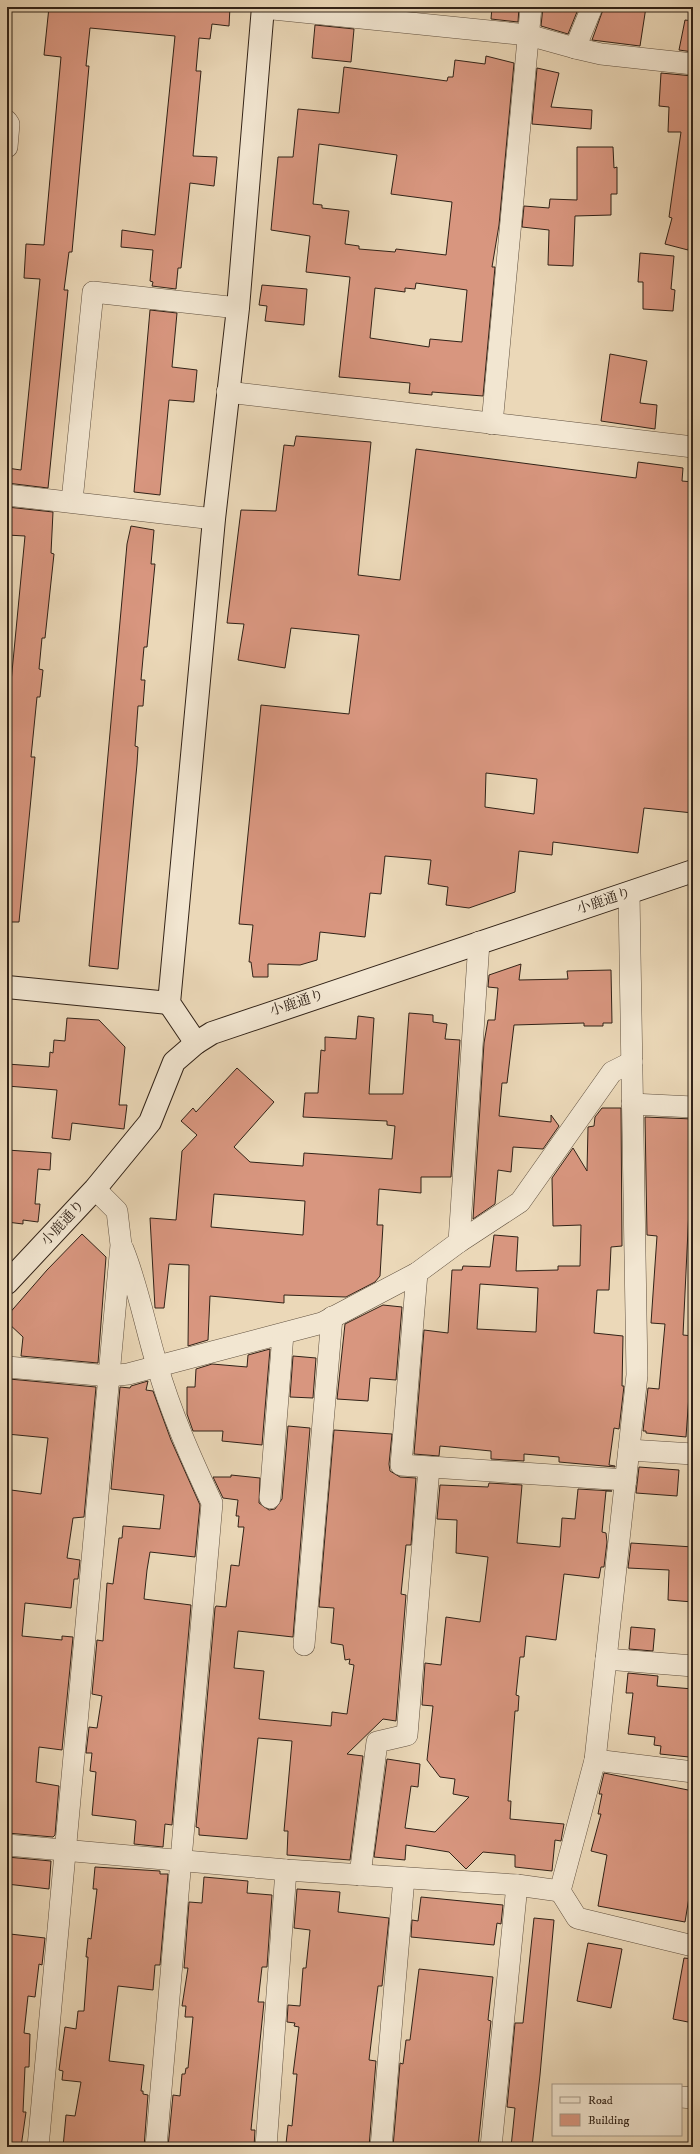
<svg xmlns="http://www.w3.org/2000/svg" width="700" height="2154" font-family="'IM FELL DW Pica','Noto Serif JP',serif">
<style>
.building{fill:#d8967f;stroke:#312217;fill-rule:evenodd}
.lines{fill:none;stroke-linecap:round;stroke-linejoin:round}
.street-casing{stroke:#60503f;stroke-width:22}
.secondary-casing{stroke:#312217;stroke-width:24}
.street{stroke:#f2e6d1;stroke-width:21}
.secondary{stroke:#f2e6d1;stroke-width:22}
.labels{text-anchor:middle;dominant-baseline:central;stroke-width:3.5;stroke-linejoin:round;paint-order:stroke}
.street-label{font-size:14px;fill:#312217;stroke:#f2e6d1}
</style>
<rect width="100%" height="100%" fill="#ebd8b8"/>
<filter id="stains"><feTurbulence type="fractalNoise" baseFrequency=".005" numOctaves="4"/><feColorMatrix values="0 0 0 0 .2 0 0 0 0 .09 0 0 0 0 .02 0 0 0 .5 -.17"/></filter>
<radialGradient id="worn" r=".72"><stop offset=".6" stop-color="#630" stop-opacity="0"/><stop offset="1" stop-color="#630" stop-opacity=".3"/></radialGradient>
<g class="building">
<polygon points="49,7 230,7 229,26 212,24 210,39 199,38 196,71 201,71 193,156 217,157 214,186 190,183 181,268 178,268 176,289 152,286 153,282 150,281 153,250 121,247 122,230 155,235 175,36 90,28 86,66 89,66 72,252 69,252 64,290 68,290 48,488 7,483 7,468 21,470 40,279 24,278 26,244 44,245 61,57 44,55"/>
<polygon points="492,7 519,7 518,22 491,19"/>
<polygon points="543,7 579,7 568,34 541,26"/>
<polygon points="604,7 624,11 627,7 646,7 640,46 592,40"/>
<polygon points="685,20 693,21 693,52 679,50"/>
<polygon points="315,25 354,29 351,62 312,58"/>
<path d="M486,56L514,63L499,225L492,267H495L483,396L432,392V395L409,393L410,383L339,377L350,277L306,272L310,236L271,230L278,157H293L298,109L339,113L344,67L447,81L448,77H453L455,60L485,64ZM319,144L397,155L391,194L452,202L446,255L396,249L395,252L359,249V246L345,244L349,211L322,208V205L313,204ZM416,283L467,290L462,342L430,339L429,347L370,338L375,288L405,292V288L415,289Z"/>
<polygon points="537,68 559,73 551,107 592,110 591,129 532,124"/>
<polygon points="661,73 693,76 693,227 688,250 665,244 672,218 669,217 681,132 668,132 669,107 659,106"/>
<polygon points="577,147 613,147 614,168 617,167 617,194 611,194 611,215 575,216 573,266 548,265 549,230 522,227 524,206 549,208 550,199 577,200"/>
<polygon points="640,253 674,256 671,289 675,290 673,311 643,309 643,282 638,282"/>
<polygon points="262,285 307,289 304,325 265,321 267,306 259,305"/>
<polygon points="150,310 177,313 172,367 197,370 194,402 169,400 160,495 134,492"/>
<polygon points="610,354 647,361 640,403 657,405 655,429 601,421"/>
<path d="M296,436L371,442L358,575L400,580L416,449L636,478L638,462L683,468L682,481L693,482V813L644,808L638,853L553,842L552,855L519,851L515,892L469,908L446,905L448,887L428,884L431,860L385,856L381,894L370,893L365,937L320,932L317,960L300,965L268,964V977H253L251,962H249L253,925L239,924L261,705L349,714L359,635L291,628L285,668L238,660L244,624L227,623L241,510L276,511L284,445L294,446ZM486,773L537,779L534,814L485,807Z"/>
<polygon points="7,507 53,512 51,553 54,554 45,638 42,638 39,669 43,670 40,697 37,697 31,757 35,757 19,922 7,922 7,724 25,536 7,535"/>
<polygon points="131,526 154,530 151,564 155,564 147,647 144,647 141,680 145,680 143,706 138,706 135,746 138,747 137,764 118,969 89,966 127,544"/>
<polygon points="521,964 519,980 568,979 567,971 611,970 612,1023 603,1023 603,1026 584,1026 584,1023 514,1025 507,1083 502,1083 499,1116 551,1122 551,1115 559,1126 543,1149 513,1147 511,1172 498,1170 495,1204 473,1219 484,1043 488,1020 495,1020 498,988 488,987 489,975"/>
<path d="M409,1013L433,1015V1022L447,1024L445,1039L460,1040L451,1177H421V1193L379,1189L377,1225H383L380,1276L375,1282L346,1297L284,1295V1303L210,1296L208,1340L188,1346L189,1265L169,1264L164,1308H155L150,1218L176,1220L182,1151L197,1135L181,1121L193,1108L196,1112L237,1068L274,1102L234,1147L250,1162L303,1166L304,1153L392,1159L395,1126L387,1125V1121L303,1117L305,1093H318L321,1050L325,1051V1037L356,1039L358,1016L374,1018L369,1094H403ZM214,1194L305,1201L303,1235L211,1227Z"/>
<polygon points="67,1018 99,1020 125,1047 119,1105 127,1105 124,1129 72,1123 70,1140 52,1138 57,1090 7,1086 7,1064 49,1067 50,1052 53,1053 54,1040 65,1041"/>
<path d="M602,1108H621L622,1246L611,1247L609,1290H597L594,1333L623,1336L622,1386H624L619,1429L614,1428L609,1465L615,1466V1467L559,1462V1457L524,1454V1461L491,1459V1451L440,1446L439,1456L414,1454L424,1330L448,1333L452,1270H462L463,1266L490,1267L494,1235L518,1237L516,1271L558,1270V1266H580L581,1225L553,1226L552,1178L573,1148L587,1171L588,1127L594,1126L595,1117ZM480,1284L538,1288L536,1332L477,1329Z"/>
<polygon points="645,1117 693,1119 693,1164 689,1209 683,1335 693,1336 693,1367 691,1367 686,1437 646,1433 646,1431 643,1431 648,1388 659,1389 665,1324 651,1323 657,1236 647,1235"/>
<polygon points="7,1150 51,1153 50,1170 38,1169 35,1204 40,1204 38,1222 23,1220 23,1224 7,1222"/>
<polygon points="82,1234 106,1257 98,1363 21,1356 23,1337 7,1322 7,1316 47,1270"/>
<polygon points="383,1305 402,1307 396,1380 370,1378 368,1401 337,1399 345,1324"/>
<polygon points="270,1349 262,1445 222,1441 223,1431 193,1431 187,1414 187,1387 195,1387 196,1369 212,1364 247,1367 248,1355"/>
<polygon points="293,1356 316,1358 313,1398 290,1397"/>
<polygon points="9,1379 96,1387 84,1517 73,1518 67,1558 80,1560 78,1579 74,1579 71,1608 25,1603 22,1636 62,1640 62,1636 73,1637 62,1750 39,1747 36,1782 59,1786 55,1835 53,1837 7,1833 7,1492 11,1492 11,1490 41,1494 48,1438 7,1434"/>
<polygon points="148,1381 146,1390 153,1391 171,1440 200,1505 195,1557 150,1552 147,1570 144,1599 191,1605 172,1825 165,1824 163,1847 134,1844 136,1821 134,1820 92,1815 96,1772 90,1771 92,1753 86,1753 89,1727 97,1728 102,1696 92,1694 97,1640 103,1641 107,1583 113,1584 119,1538 122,1538 123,1526 160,1529 164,1495 111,1489 120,1387 130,1388 131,1386"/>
<polygon points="288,1426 310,1428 293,1637 238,1631 234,1668 264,1671 259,1719 331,1726 332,1712 347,1714 354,1665 349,1664 350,1659 345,1660 343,1645 331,1643 334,1608 319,1607 334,1430 392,1434 389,1464 390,1471 400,1477 416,1478 411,1545 406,1545 401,1594 406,1595 396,1721 383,1719 347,1754 363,1756 350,1860 287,1855 288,1831 284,1831 292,1741 258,1738 247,1839 199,1835 199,1828 196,1827 215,1608 216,1606 226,1607 231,1565 239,1566 244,1527 238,1527 239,1516 236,1516 238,1500 223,1498 213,1477 231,1477 231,1475 260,1478 259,1503 269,1510 275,1509 282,1499"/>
<polygon points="639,1467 679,1470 677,1496 636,1493"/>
<polygon points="489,1483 522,1485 517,1543 560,1547 562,1518 575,1519 578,1489 612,1491 606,1491 602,1532 606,1533 607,1542 604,1567 601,1567 599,1578 564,1574 556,1640 526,1636 524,1657 520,1657 516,1695 519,1696 518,1711 515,1711 508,1801 511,1801 510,1819 564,1824 561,1841 555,1840 552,1871 515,1867 515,1855 483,1852 466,1869 449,1852 406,1845 405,1860 374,1857 387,1759 420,1764 418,1787 411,1786 405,1828 435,1832 469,1797 453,1794 455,1779 440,1777 427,1760 433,1706 422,1705 425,1663 441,1665 446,1617 480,1622 488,1557 456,1553 457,1520 437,1519 440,1485 488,1487"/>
<polygon points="631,1543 693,1547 693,1602 668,1600 669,1570 628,1568"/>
<polygon points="631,1627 655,1629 653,1651 629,1649"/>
<polygon points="628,1673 658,1676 657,1686 693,1689 693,1725 689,1757 660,1754 661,1746 654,1745 655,1737 628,1734 633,1693 626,1693"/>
<polygon points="604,1773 693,1791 693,1873 685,1922 598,1906 607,1855 591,1851 601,1814 598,1814 602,1794 599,1794"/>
<polygon points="7,1857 51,1861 49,1889 7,1884"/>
<polygon points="95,1867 160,1871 160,1874 168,1874 160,1965 155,1965 153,1990 118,1986 109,2061 144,2065 141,2091 143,2091 143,2094 148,2095 144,2147 63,2147 66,2115 75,2116 81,2082 62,2080 63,2071 59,2070 65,2027 76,2029 78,2011 84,2011 88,1957 86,1957 88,1938 91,1939 97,1889 93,1889"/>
<polygon points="204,1877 248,1881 247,1893 272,1895 267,1967 262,1967 258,2002 264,2002 251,2130 255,2130 254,2147 168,2147 173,2095 180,2096 182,2074 185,2074 186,2068 188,2068 193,2017 185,2017 186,2006 182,2006 188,1968 184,1968 189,1902 202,1903"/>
<polygon points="297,1889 340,1892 338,1912 389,1918 382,1986 378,1986 369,2060 376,2061 369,2147 310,2147 286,2144 288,2125 292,2126 297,2074 293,2074 299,2027 294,2026 295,2023 287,2022 288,2005 300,2006 303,1968 306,1968 310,1930 294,1928"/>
<polygon points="421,1897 503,1905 501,1924 497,1923 494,1945 411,1937 412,1920 418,1921"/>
<polygon points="534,1918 554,1920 540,2075 532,2147 511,2147 515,2108 507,2107 515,2023 523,2023"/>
<polygon points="10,1934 45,1938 42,1965 39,1964 35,1997 28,1996 24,2033 30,2034 29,2067 25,2067 23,2112 26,2112 21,2147 7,2147 7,1968"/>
<polygon points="588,1943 622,1949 611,2008 577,2001"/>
<polygon points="684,1958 693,1959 693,2023 673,2019"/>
<polygon points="419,1969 493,1977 488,2020 491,2021 478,2147 393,2147 400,2063 403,2064 406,2040 410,2040"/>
</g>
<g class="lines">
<defs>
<g id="street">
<polyline points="263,8 528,35 575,48 592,7"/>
<polyline points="575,48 601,54 693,64"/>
<polyline points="7,121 9,124 7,147"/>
<polyline points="227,392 693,447"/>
<polyline points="492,424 531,7"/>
<polyline points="7,495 214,519"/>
<polyline points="72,501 93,292 238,308"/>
<polyline points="632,1104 693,1107"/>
<polyline points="459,1242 479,942"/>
<path d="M123,1249C138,1286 145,1326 157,1365C171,1413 191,1458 212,1503L156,2147"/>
<polyline points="417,1273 401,1465 626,1480"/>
<polyline points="7,1367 110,1376 128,1374 322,1323 417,1273 459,1242 520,1202 612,1072 632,1062"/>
<polyline points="629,1450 693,1454"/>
<polyline points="270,1498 283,1334"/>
<polyline points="304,1645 332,1317"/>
<polyline points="606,1659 693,1666"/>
<polyline points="595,1760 693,1772"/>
<polyline points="7,1845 286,1870 517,1885 560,1891 595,1760 637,1375 629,893"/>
<polyline points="360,1875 377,1742 407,1735 429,1468"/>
<polyline points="560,1891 577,1918 693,1946"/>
<polyline points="681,2097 693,2098"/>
<polyline points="38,2147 121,1245 117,1211 95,1189"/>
<polyline points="266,2147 286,1870"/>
<polyline points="381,2147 404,1878"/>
<polyline points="491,2147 517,1885"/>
</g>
<g id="secondary">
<polyline points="7,987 169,1003"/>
<polyline points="196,1043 169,1003 214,519 238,308 263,7"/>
<polyline points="7,1283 95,1189 150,1122 174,1062 196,1043 212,1033 693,871"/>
</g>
</defs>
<use href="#street" class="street-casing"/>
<use href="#secondary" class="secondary-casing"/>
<use href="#street" class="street"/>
<use href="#secondary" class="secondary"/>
</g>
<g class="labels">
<g class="street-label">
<text transform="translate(604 901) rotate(-18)">小鹿通り</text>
<text transform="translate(297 1003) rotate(-18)">小鹿通り</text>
<text transform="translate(63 1223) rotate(-47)">小鹿通り</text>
</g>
</g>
<rect width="700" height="2154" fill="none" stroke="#ebd8b8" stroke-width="24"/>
<rect x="8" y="8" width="684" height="2138" fill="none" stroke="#312217" stroke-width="2"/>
<rect x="12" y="12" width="676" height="2130" fill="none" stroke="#312217"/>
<rect x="552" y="2084" width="130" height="52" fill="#f2e6d1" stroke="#a59887"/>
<rect x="560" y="2097" width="20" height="6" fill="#f2e6d1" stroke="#a59887"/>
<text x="588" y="2104" font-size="12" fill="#312217">Road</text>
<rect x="560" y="2114" width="20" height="12" fill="#d8967f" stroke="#a59887"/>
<text x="588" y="2124" font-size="12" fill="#312217">Building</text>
<rect width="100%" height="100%" filter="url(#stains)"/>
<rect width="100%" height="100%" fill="url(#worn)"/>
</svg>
